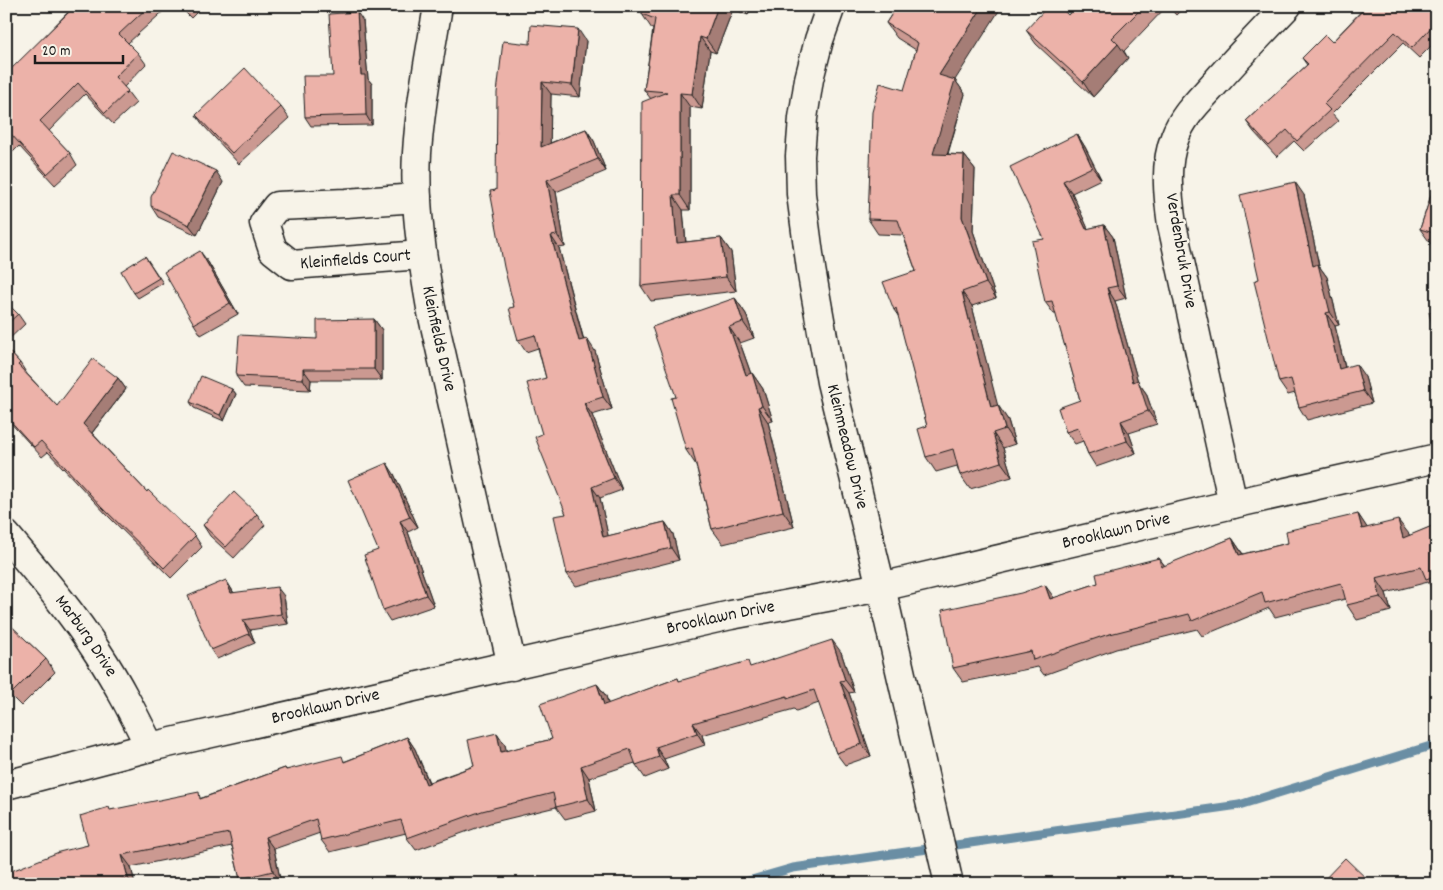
<svg xmlns="http://www.w3.org/2000/svg" width="1443" height="890" font-family="Dekko,sans-serif">
<style>
.lines{fill:none;stroke-linecap:round;stroke-linejoin:round}
.stream{stroke:#6a8ea4;stroke-width:9}
.street-casing{stroke:#1c1c1c;stroke-width:31}
.secondary-casing{stroke:#1c1c1c;stroke-width:31}
.street{stroke:#f7f3e8;stroke-width:28}
.secondary{stroke:#f7f3e8;stroke-width:28}
.wall{fill:#cb9991;stroke:#1c1c1c}
.shaded-wall{fill:#a57d76;stroke:#1c1c1c}
.building{fill:#ecb2a9;stroke:#1c1c1c}
.labels{text-anchor:middle;dominant-baseline:central;stroke-width:5;stroke-linejoin:round;paint-order:stroke}
.street-label{font-size:18px;fill:#1c1c1c;stroke:#f7f3e8}
</style>
<rect width="100%" height="100%" fill="#f7f3e8"/>
<filter id="ink" filterUnits="userSpaceOnUse"><feTurbulence type="fractalNoise" baseFrequency=".02" numOctaves="2"/><feDisplacementMap in="SourceGraphic" scale="10" xChannelSelector="R" yChannelSelector="G"/><feConvolveMatrix kernelMatrix="1 2 1 2 8 2 1 2 1" color-interpolation-filters="sRGB"/></filter>
<g filter="url(#ink)">
<g class="lines">
<polyline class="stream" points="738,884 793,868 1239,805 1437,744"/>
<defs>
<g id="street">
<path id="s1" d="M438,6C430,55 420,104 417,153C414,205 422,257 431,308L512,666"/>
<path id="s2" d="M417,198L346,203L277,206L264,223L273,250L292,265L421,255"/>
<path d="M1233,504L1172,225C1168,196 1164,165 1175,137C1183,115 1201,99 1216,82C1239,56 1263,31 1287,6"/>
<path id="s3" d="M6,535C38,573 71,611 98,653C118,683 134,715 150,747"/>
<path id="s4" d="M6,785L150,747L731,615L881,587L1233,504L1437,458"/>
</g>
<g id="secondary">
<path id="s5" d="M831,6L819,40L809,79L803,118L800,156L801,194L811,269L831,382L881,587L949,884"/>
</g>
</defs>
<use href="#street" class="street-casing"/>
<use href="#secondary" class="secondary-casing"/>
<use href="#street" class="street"/>
<use href="#secondary" class="secondary"/>
</g>
<g class="wall">
<polygon points="74,6 169,6 128,43 138,53 146,64 124,87 136,103 113,124 85,94 49,131 70,153 77,165 55,185 19,146 6,159 6,76"/>
<polygon points="179,6 203,6 191,18"/>
<polygon points="645,6 751,6 748,15 733,9 716,53 710,51 702,109 690,107 690,210 683,210 686,242 721,238 731,252 736,291 651,301 641,286 651,99 644,90 653,29 652,29 642,14"/>
<polygon points="897,6 955,80 965,94 948,154 964,155 975,169 973,231 996,298 972,306 997,405 1008,420 1015,444 1003,448 1012,477 970,489 960,475 957,466 936,472 926,457 927,426 899,317 894,310 916,271 903,235 878,234 868,219 916,50 897,38 886,23"/>
<polygon points="1076,6 1167,6 1124,51 1128,58 1093,97 1036,44 1026,30 1068,15"/>
<polygon points="1168,6 1185,6 1176,15"/>
<polygon points="1366,6 1437,6 1437,40 1419,58 1403,43 1332,114 1338,121 1304,151 1294,141 1277,157 1254,132 1246,121 1307,65 1302,58 1332,42"/>
<polygon points="363,21 368,79 372,84 372,125 311,126 305,117 333,76"/>
<polygon points="586,41 580,97 551,94 550,143 586,129 594,141 606,171 556,192 565,247 559,248 584,340 595,351 612,409 592,415 622,490 600,498 608,536 665,522 673,534 679,560 576,586 567,574 566,514 542,434 546,378 538,348 526,352 518,340 514,307 496,190 530,44"/>
<polygon points="281,107 289,118 239,164 203,125 196,115"/>
<polygon points="1077,134 1085,147 1101,179 1072,193 1088,229 1104,225 1113,237 1126,298 1115,301 1138,382 1146,393 1157,424 1129,433 1136,453 1096,467 1088,454 1083,441 1075,444 1066,432 1080,400 1056,314 1054,314 1045,302 1044,239"/>
<polygon points="1437,177 1437,246 1431,244 1420,229"/>
<polygon points="223,182 197,235 158,217 151,206"/>
<polygon points="1304,195 1319,266 1327,277 1339,325 1335,326 1345,367 1365,377 1372,403 1307,420 1299,407 1295,393 1288,395 1279,382 1259,279"/>
<polygon points="145,256 163,283 138,298 134,293"/>
<polygon points="208,262 238,314 201,335 194,324"/>
<polygon points="735,298 746,314 754,338 740,343 751,374 752,373 763,389 773,421 768,422 794,527 723,544 712,529 696,465 686,450"/>
<polygon points="6,302 18,314 25,324 6,342"/>
<polygon points="374,319 382,330 382,380 311,380 310,390 244,387 236,376 317,339"/>
<polygon points="6,348 20,363 27,374 57,406 118,378 126,389 92,433 147,492 195,536 202,547 171,578 108,516 48,452 42,457 6,418"/>
<polygon points="232,389 236,394 224,421 194,408 190,402"/>
<polygon points="394,474 418,527 408,532 434,606 390,621 383,610"/>
<polygon points="257,514 265,525 234,558 210,536 203,525"/>
<polygon points="1358,514 1367,528 1409,534 1409,536 1437,524 1437,593 1436,594 1428,582 1386,593 1391,611 1357,620 1347,605 1345,599 1275,617 1269,608 1202,636 1197,629 1116,649 1044,675 1038,667 963,682 953,668 1054,598 1098,583 1159,558 1165,566 1232,538 1243,554 1288,543"/>
<polygon points="226,580 234,593 284,596 288,624 250,630 255,643 217,659 211,650"/>
<polygon points="6,621 46,659 55,672 21,706 6,691"/>
<polygon points="841,652 854,692 849,693 871,756 845,765 836,753 819,703 796,711 794,709 702,735 705,745 664,759 668,769 645,778 636,765 635,763 589,778 596,811 565,819 556,807 490,823 416,850 407,838 406,833 330,852 321,840 320,833 274,849 281,883 278,884 243,884 240,879 232,846 131,867 135,884 6,884 6,856 12,871 88,845 111,810 202,798 285,768 287,770 346,761 407,737 415,749 429,782 474,766 497,733 505,745 506,751 552,739 597,684 606,696 608,704 678,678 679,681 752,667"/>
</g>
<g class="shaded-wall">
<polygon points="718,6 731,6 733,9 716,53 706,39"/>
<polygon points="742,6 751,6 748,15"/>
<polygon points="983,6 1002,6 955,80 965,94 943,169 933,154 939,75"/>
<polygon points="357,12 363,21 368,79 372,84 372,125 366,115 361,75"/>
<polygon points="578,29 586,41 580,97 572,85"/>
<polygon points="700,37 710,51 702,109 692,94"/>
<polygon points="1118,44 1128,58 1093,97 1083,82"/>
<polygon points="542,82 551,94 550,159 541,147"/>
<polygon points="680,93 690,107 690,210 680,195"/>
<polygon points="586,129 594,141 606,171 598,159"/>
<polygon points="1077,134 1085,147 1101,179 1092,167"/>
<polygon points="964,155 975,169 973,231 996,298 986,283 962,217"/>
<polygon points="216,171 223,182 197,235 189,225"/>
<polygon points="547,180 556,192 565,247 557,235"/>
<polygon points="1063,181 1072,193 1094,242 1086,229"/>
<polygon points="1295,182 1304,195 1319,266 1327,277 1339,325 1330,312 1313,266"/>
<polygon points="673,195 683,210 687,257 677,243"/>
<polygon points="1104,225 1113,237 1126,298 1117,286"/>
<polygon points="551,236 559,248 587,353 579,341"/>
<polygon points="721,238 731,252 736,291 726,277"/>
<polygon points="200,251 208,262 238,314 230,303"/>
<polygon points="1107,288 1115,301 1138,382 1146,393 1157,424 1148,411 1133,382"/>
<polygon points="962,292 972,306 1002,422 991,407"/>
<polygon points="735,298 746,314 754,338 743,322"/>
<polygon points="1326,313 1335,326 1348,381 1339,369"/>
<polygon points="374,319 382,330 382,380 374,369"/>
<polygon points="729,327 740,343 757,391 746,375"/>
<polygon points="587,339 595,351 612,409 603,397"/>
<polygon points="1356,364 1365,377 1372,403 1363,391"/>
<polygon points="303,369 311,380 310,390 303,379"/>
<polygon points="752,373 763,389 773,421 762,406"/>
<polygon points="118,378 126,389 91,434 83,424"/>
<polygon points="232,389 236,394 224,421 220,415"/>
<polygon points="584,403 592,415 622,490 614,478"/>
<polygon points="998,405 1008,420 1015,444 1005,429"/>
<polygon points="758,407 768,422 794,527 783,511"/>
<polygon points="1121,421 1129,433 1136,453 1127,441"/>
<polygon points="993,433 1003,448 1012,477 1001,462"/>
<polygon points="387,463 394,474 418,527 410,517"/>
<polygon points="592,487 600,498 611,549 603,537"/>
<polygon points="1358,514 1368,529 1362,529"/>
<polygon points="1398,520 1409,534 1413,553 1403,538"/>
<polygon points="400,521 408,532 434,606 426,595"/>
<polygon points="665,522 673,534 679,560 671,548"/>
<polygon points="1232,538 1242,553 1249,570 1239,555"/>
<polygon points="1159,558 1170,573 1161,567"/>
<polygon points="1376,578 1386,593 1391,611 1380,597"/>
<polygon points="226,580 232,590 238,602 231,593"/>
<polygon points="1045,585 1055,599 1050,599"/>
<polygon points="277,587 284,596 288,624 281,614"/>
<polygon points="243,620 250,630 255,643 249,634"/>
<polygon points="832,640 841,652 854,692 845,680"/>
<polygon points="840,681 849,693 871,756 862,744"/>
<polygon points="597,684 606,696 612,717 604,705"/>
<polygon points="693,723 702,735 705,745 697,733"/>
<polygon points="497,733 505,745 510,764 501,752"/>
<polygon points="407,737 415,749 434,796 426,784"/>
<polygon points="656,747 664,759 668,769 659,757"/>
<polygon points="581,766 589,778 596,811 588,799"/>
<polygon points="265,837 274,849 281,883 273,871"/>
<polygon points="122,855 131,867 135,884 132,884 128,878"/>
<polygon points="6,856 17,884 9,872 6,865"/>
</g>
<g class="building">
<polygon points="74,6 149,6 119,34 138,53 115,77 128,91 105,113 78,83 40,121 70,153 47,174 11,134 6,140 6,76 9,73 8,72 70,11 69,10"/>
<polygon points="645,6 718,6 706,39 700,37 692,94 680,93 680,195 673,195 677,243 721,238 726,277 641,286 642,102 667,92 644,90 655,19 642,14"/>
<polygon points="897,6 983,6 939,75 955,80 933,154 964,155 962,217 986,283 962,292 991,407 998,405 1005,429 993,433 1001,462 960,475 953,449 926,457 918,429 927,426 896,308 894,310 883,282 916,271 898,220 868,219 872,112 880,83 904,90 918,43 886,23"/>
<polygon points="1048,6 1059,6 1068,15 1076,6 1144,6 1112,38 1118,44 1083,82 1026,30"/>
<polygon points="1367,6 1437,6 1437,21 1412,48 1395,32 1324,104 1330,110 1297,141 1287,130 1269,146 1246,121 1308,64 1302,58 1325,35 1332,42"/>
<polygon points="357,12 361,75 365,75 366,115 305,117 303,76 333,76 329,14"/>
<polygon points="531,25 578,29 572,85 542,82 541,147 586,129 598,159 547,180 557,235 551,236 579,341 587,339 603,397 584,403 614,478 592,487 603,537 665,522 671,548 567,574 554,516 566,514 535,437 542,434 527,383 546,378 535,335 518,340 509,308 514,307 504,267 490,191 496,190 497,93 503,41 530,44"/>
<polygon points="245,68 281,107 232,153 196,115"/>
<polygon points="1077,134 1092,167 1063,181 1086,229 1104,225 1117,286 1107,288 1133,382 1138,380 1148,411 1121,421 1127,441 1088,454 1078,428 1066,432 1058,408 1080,400 1052,301 1045,302 1032,241 1044,239 1010,167"/>
<polygon points="173,151 216,171 189,225 151,206 151,197"/>
<polygon points="1437,177 1437,234 1420,229"/>
<polygon points="1295,182 1313,266 1318,264 1330,312 1326,313 1339,369 1356,364 1363,391 1299,407 1291,379 1279,382 1254,281 1259,279 1240,195"/>
<polygon points="200,251 230,303 194,324 164,272"/>
<polygon points="145,256 159,278 134,293 121,271"/>
<polygon points="735,298 743,322 729,327 746,375 752,373 762,406 758,407 783,511 712,529 692,448 686,450 671,398 676,397 652,327"/>
<polygon points="6,302 18,314 6,325"/>
<polygon points="1437,310 1437,346 1429,312"/>
<polygon points="374,319 374,369 303,369 303,379 236,376 239,335 317,339 317,320"/>
<polygon points="6,348 20,363 18,365 57,406 93,359 118,378 83,424 147,492 148,490 195,536 164,568 101,506 41,441 34,447 6,416"/>
<polygon points="201,376 232,389 220,415 190,402"/>
<polygon points="387,463 410,517 400,521 426,595 383,610 364,555 378,550 348,480"/>
<polygon points="234,492 257,514 226,547 203,525"/>
<polygon points="1358,514 1362,529 1398,520 1403,538 1437,524 1437,575 1426,579 1421,567 1376,578 1380,597 1347,605 1341,583 1265,603 1262,592 1192,621 1189,614 1106,635 1033,660 1031,651 953,668 942,610 1021,593 1045,585 1050,599 1098,583 1096,574 1159,558 1161,567 1232,538 1239,555 1288,543 1286,531"/>
<polygon points="226,580 231,593 277,587 281,614 243,620 249,634 211,650 188,596"/>
<polygon points="6,621 46,659 12,693 6,687"/>
<polygon points="832,640 845,680 840,681 862,744 836,753 814,690 787,699 787,696 693,723 697,733 656,747 659,757 636,765 630,749 581,766 588,799 556,807 553,793 482,811 407,838 401,820 321,840 316,819 265,837 273,871 240,879 229,833 122,855 128,878 108,884 6,884 6,865 9,872 59,852 88,845 80,816 109,807 110,810 199,792 200,799 285,768 286,770 342,756 344,762 407,737 426,784 474,766 468,740 497,733 501,752 552,739 540,704 597,684 604,705 678,678 679,681 748,661 750,667"/>
<polygon points="1345,858 1370,882 1369,884 1320,884"/>
</g>
</g>
<g class="labels">
<g class="street-label">
<text transform="translate(1180 251) rotate(80)">Verdenbruk Drive</text>
<text stroke="none"><textPath href="#s2" startOffset="278">Kleinfields Court</textPath></text>
<text stroke="none"><textPath href="#s1" startOffset="336">Kleinfields Drive</textPath></text>
<text stroke="none"><textPath href="#s5" startOffset="449">Kleinmeadow Drive</textPath></text>
<text stroke="none"><textPath href="#s4" startOffset="1139">Brooklawn Drive</textPath></text>
<text stroke="none"><textPath href="#s4" startOffset="734">Brooklawn Drive</textPath></text>
<text stroke="none"><textPath href="#s3" startOffset="129">Marburg Drive</textPath></text>
<text stroke="none"><textPath href="#s4" startOffset="329">Brooklawn Drive</textPath></text>
</g>
</g>
<rect width="1443" height="890" fill="none" stroke="#f7f3e8" stroke-width="25"/>
<rect x="12" y="12" width="1418" height="865" fill="none" stroke="#1c1c1c" stroke-width="2" filter="url(#ink)"/>
<path d="M35 55v8h88v-8" fill="none" stroke="#1c1c1c" stroke-width="2.5"/>
<text x="42" y="55" font-size="15" fill="#1c1c1c" stroke="#f7f3e8" stroke-width="4" paint-order="stroke">20 m</text>
</svg>
